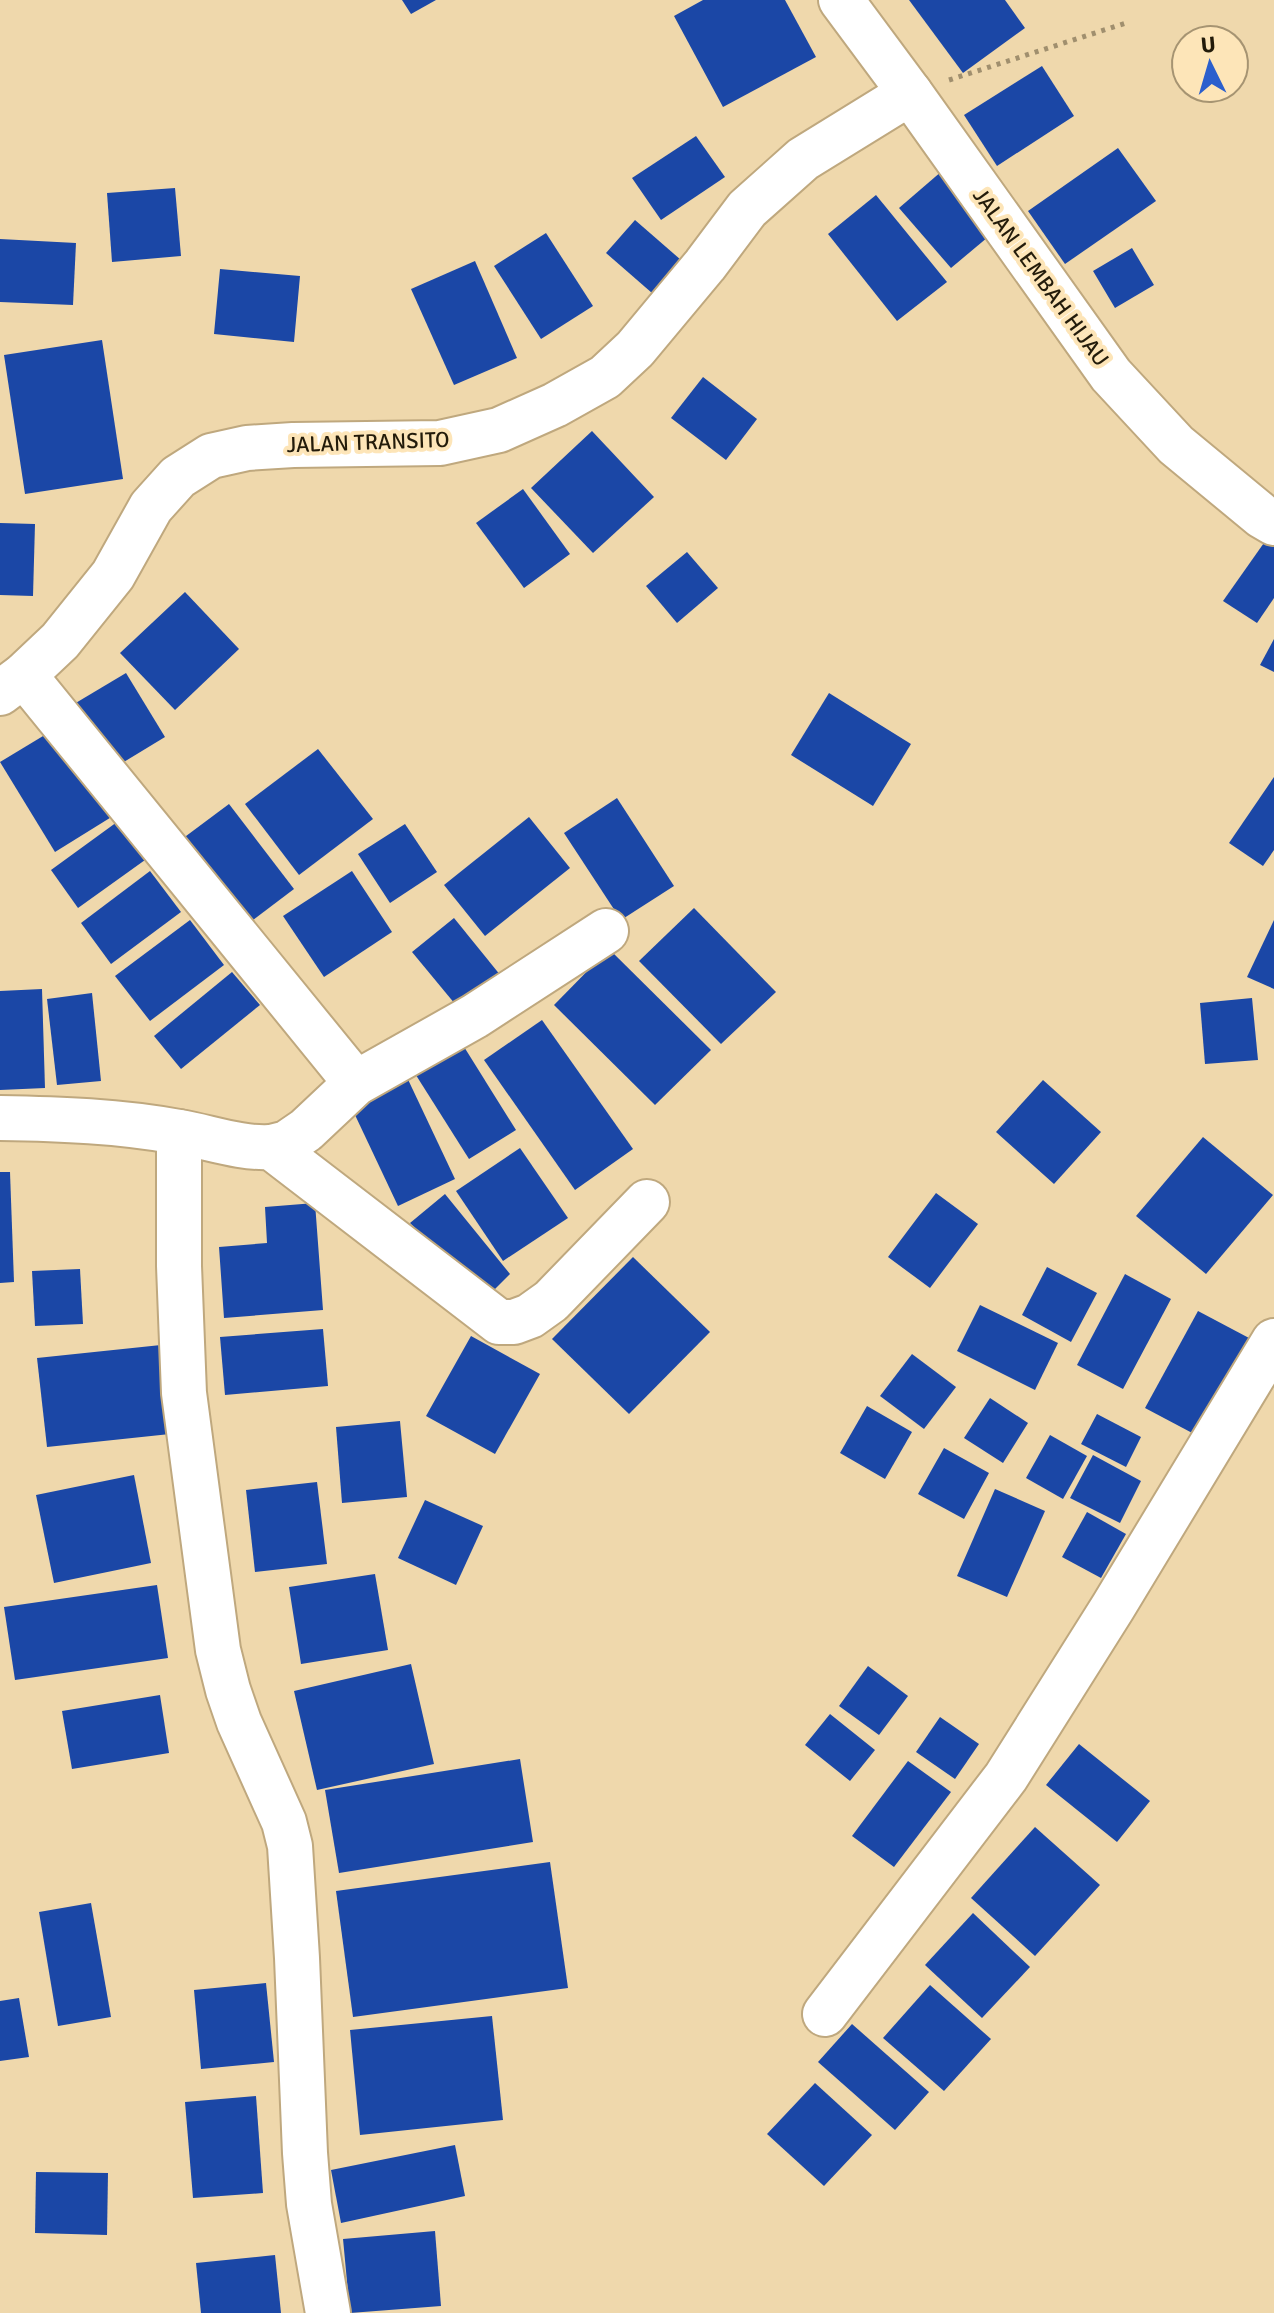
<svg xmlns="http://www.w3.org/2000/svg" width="1274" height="2313" font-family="Signika,sans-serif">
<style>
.building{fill:#1b47a6}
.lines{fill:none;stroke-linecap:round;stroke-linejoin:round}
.street-casing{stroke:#bfa87e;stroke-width:48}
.secondary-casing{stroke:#bfa87e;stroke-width:48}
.path{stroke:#a08f6e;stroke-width:5;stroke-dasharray:4 6;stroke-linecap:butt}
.street{stroke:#fff;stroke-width:44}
.secondary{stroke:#fff;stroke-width:44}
.labels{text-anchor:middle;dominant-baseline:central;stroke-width:8;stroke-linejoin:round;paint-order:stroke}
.street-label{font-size:22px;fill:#231b0a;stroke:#fde5b8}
</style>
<rect width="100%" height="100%" fill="#efd8ac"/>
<g class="building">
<polygon points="402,0 436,0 411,14"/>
<polygon points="703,0 785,0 816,57 723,107 674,16"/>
<polygon points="909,0 1005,0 1025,28 963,73"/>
<polygon points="1042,66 1074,116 997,166 964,115"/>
<polygon points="696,136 725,177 661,220 632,178"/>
<polygon points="1118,148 1156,201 1065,264 1028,211"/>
<polygon points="942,171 994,232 951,268 899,208"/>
<polygon points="175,188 181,256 112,262 107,193"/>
<polygon points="876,195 947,282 897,321 828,234"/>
<polygon points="635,220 681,260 652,293 606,253"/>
<polygon points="546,233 593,306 541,339 494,266"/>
<polygon points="0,239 76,243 73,305 0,302"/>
<polygon points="1132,248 1154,285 1115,308 1093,271"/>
<polygon points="475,261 517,358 454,385 411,289"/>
<polygon points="220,269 300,276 294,342 214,334"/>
<polygon points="102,340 123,479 25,494 4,355"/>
<polygon points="703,377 757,419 726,460 671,418"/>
<polygon points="592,431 654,497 593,553 531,488"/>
<polygon points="523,489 570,554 524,588 476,523"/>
<polygon points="0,523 35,524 33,596 0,595"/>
<polygon points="1266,540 1274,545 1274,598 1257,623 1223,601"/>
<polygon points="687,552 718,588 677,623 646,586"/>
<polygon points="185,592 239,649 175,710 120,653"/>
<polygon points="1274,639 1274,672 1260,665"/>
<polygon points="126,673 165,737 109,771 69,707"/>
<polygon points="829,693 911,744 873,806 791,755"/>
<polygon points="58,727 113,816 55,852 0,762"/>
<polygon points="318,749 373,819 299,875 245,804"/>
<polygon points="1274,777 1274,850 1263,866 1229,843"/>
<polygon points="617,798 674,886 621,920 564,833"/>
<polygon points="229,804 294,889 236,933 170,848"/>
<polygon points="529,817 570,868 485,936 444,885"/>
<polygon points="117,822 145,860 78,908 51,870"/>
<polygon points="405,824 437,872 390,903 358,854"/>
<polygon points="150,871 181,912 111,964 81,923"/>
<polygon points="352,871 392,932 324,977 283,916"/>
<polygon points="694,908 776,992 721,1044 639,961"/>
<polygon points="454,918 501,976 460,1010 412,952"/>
<polygon points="190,920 224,965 150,1021 115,976"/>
<polygon points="1274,920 1274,989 1247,977"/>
<polygon points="609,949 711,1050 655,1105 554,1005"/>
<polygon points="232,972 260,1005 181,1069 154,1036"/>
<polygon points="42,989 45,1088 0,1090 0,991"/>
<polygon points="92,993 101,1081 57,1085 47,999"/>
<polygon points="1252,998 1258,1060 1205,1064 1200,1003"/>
<polygon points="542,1020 633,1149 575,1190 484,1060"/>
<polygon points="461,1042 516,1130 469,1159 414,1072"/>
<polygon points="404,1071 455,1179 398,1206 347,1098"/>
<polygon points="1043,1080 1101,1132 1054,1184 996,1132"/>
<polygon points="1203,1137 1273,1195 1206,1274 1136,1216"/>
<polygon points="520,1148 568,1218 503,1261 456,1191"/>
<polygon points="0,1172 10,1172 14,1282 0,1283"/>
<polygon points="936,1193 978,1224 930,1288 888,1257"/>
<polygon points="445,1194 510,1274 485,1299 410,1223"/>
<polygon points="315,1203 323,1310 224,1318 219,1247 267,1243 265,1207"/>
<polygon points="633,1257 710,1332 629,1414 552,1339"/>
<polygon points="1047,1267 1097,1293 1071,1342 1022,1315"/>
<polygon points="80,1269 83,1324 35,1326 32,1271"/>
<polygon points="1125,1274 1171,1299 1123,1389 1077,1365"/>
<polygon points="980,1305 1058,1343 1035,1390 957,1351"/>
<polygon points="1198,1311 1249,1338 1196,1435 1145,1408"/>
<polygon points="323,1329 328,1386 225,1395 220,1337"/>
<polygon points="471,1336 540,1374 495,1454 426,1416"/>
<polygon points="161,1345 170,1434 47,1447 37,1358"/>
<polygon points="912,1354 956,1387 924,1429 880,1396"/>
<polygon points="990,1398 1028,1423 1003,1463 964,1438"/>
<polygon points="867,1406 912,1432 885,1479 840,1453"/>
<polygon points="1097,1414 1141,1437 1126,1467 1081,1444"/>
<polygon points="400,1421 407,1497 342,1503 336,1427"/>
<polygon points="1050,1435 1087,1456 1063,1499 1026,1478"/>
<polygon points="944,1448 989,1473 964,1519 918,1494"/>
<polygon points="1093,1455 1141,1481 1120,1523 1070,1498"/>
<polygon points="134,1475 151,1563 54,1583 36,1495"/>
<polygon points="317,1482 327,1564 255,1572 246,1490"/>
<polygon points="995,1489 1045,1511 1007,1597 957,1576"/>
<polygon points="425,1500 483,1526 456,1585 398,1558"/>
<polygon points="1087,1512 1126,1534 1101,1578 1062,1557"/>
<polygon points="375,1574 388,1650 301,1664 289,1587"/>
<polygon points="157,1585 168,1658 15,1680 4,1607"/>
<polygon points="411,1664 434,1764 317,1790 294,1691"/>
<polygon points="868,1666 908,1696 879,1735 839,1706"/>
<polygon points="160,1695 169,1753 72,1769 62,1711"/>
<polygon points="830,1714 875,1750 850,1781 805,1745"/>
<polygon points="940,1717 979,1744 955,1779 916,1752"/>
<polygon points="1079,1744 1150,1801 1117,1842 1046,1785"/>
<polygon points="520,1759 533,1842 339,1873 325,1790"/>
<polygon points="908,1761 951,1792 894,1867 852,1836"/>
<polygon points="1035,1827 1100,1885 1035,1956 971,1898"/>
<polygon points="550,1862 568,1988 353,2017 336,1891"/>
<polygon points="91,1903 111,2017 58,2026 39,1912"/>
<polygon points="973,1913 1030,1967 982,2018 925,1965"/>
<polygon points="266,1983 274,2062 201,2069 194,1990"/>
<polygon points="930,1985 991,2039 944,2091 883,2038"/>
<polygon points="19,1998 29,2057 0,2061 0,2001"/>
<polygon points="492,2016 503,2120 360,2135 350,2030"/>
<polygon points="852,2024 929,2092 895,2130 818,2062"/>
<polygon points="815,2083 872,2135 824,2186 767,2134"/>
<polygon points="256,2096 263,2193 193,2198 185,2102"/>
<polygon points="455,2145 465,2196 341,2223 331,2170"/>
<polygon points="36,2172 108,2173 107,2235 35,2233"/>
<polygon points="435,2231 441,2306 350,2313 343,2239"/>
<polygon points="275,2255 281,2313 201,2313 196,2263"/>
</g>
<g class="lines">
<defs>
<g id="street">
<polyline points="841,0 910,93"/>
<polyline points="24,675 356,1083"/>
<path d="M0,1118C60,1119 119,1121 179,1132C209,1137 240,1149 271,1147L499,1322H514L530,1316L551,1301L647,1202"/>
<polyline points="179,1132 179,1266 184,1393 218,1650 228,1690 239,1722 284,1822 290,1846 297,1958 305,2153 309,2204 328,2313"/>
<polyline points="271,1147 287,1143 306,1130 356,1083 475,1016 606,931"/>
<polyline points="825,2014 1006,1777 1113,1607 1274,1341"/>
</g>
<polyline id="secondary" points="0,693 24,675 60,641 113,575 151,507 178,477 211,456 247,448 293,445 440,443 499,430 555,405 605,377 635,349 705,265 747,209 803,159 910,93 1111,375 1176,445 1262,516 1274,523"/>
</defs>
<use href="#street" class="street-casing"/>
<use href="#secondary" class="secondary-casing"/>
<polyline class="path" points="949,80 1129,22"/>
<use href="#street" class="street"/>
<use href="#secondary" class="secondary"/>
</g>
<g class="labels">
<g class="street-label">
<text transform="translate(1041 277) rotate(54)">JALAN LEMBAH HIJAU</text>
<text transform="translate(368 442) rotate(-2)">JALAN TRANSITO</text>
</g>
</g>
<g transform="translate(1210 64) rotate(355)"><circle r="38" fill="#fde5b8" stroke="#a69472" stroke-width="2"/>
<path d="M0-6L14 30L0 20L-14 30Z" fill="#2b5fcd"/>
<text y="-12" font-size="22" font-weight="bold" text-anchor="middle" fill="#231b0a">U</text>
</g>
</svg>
